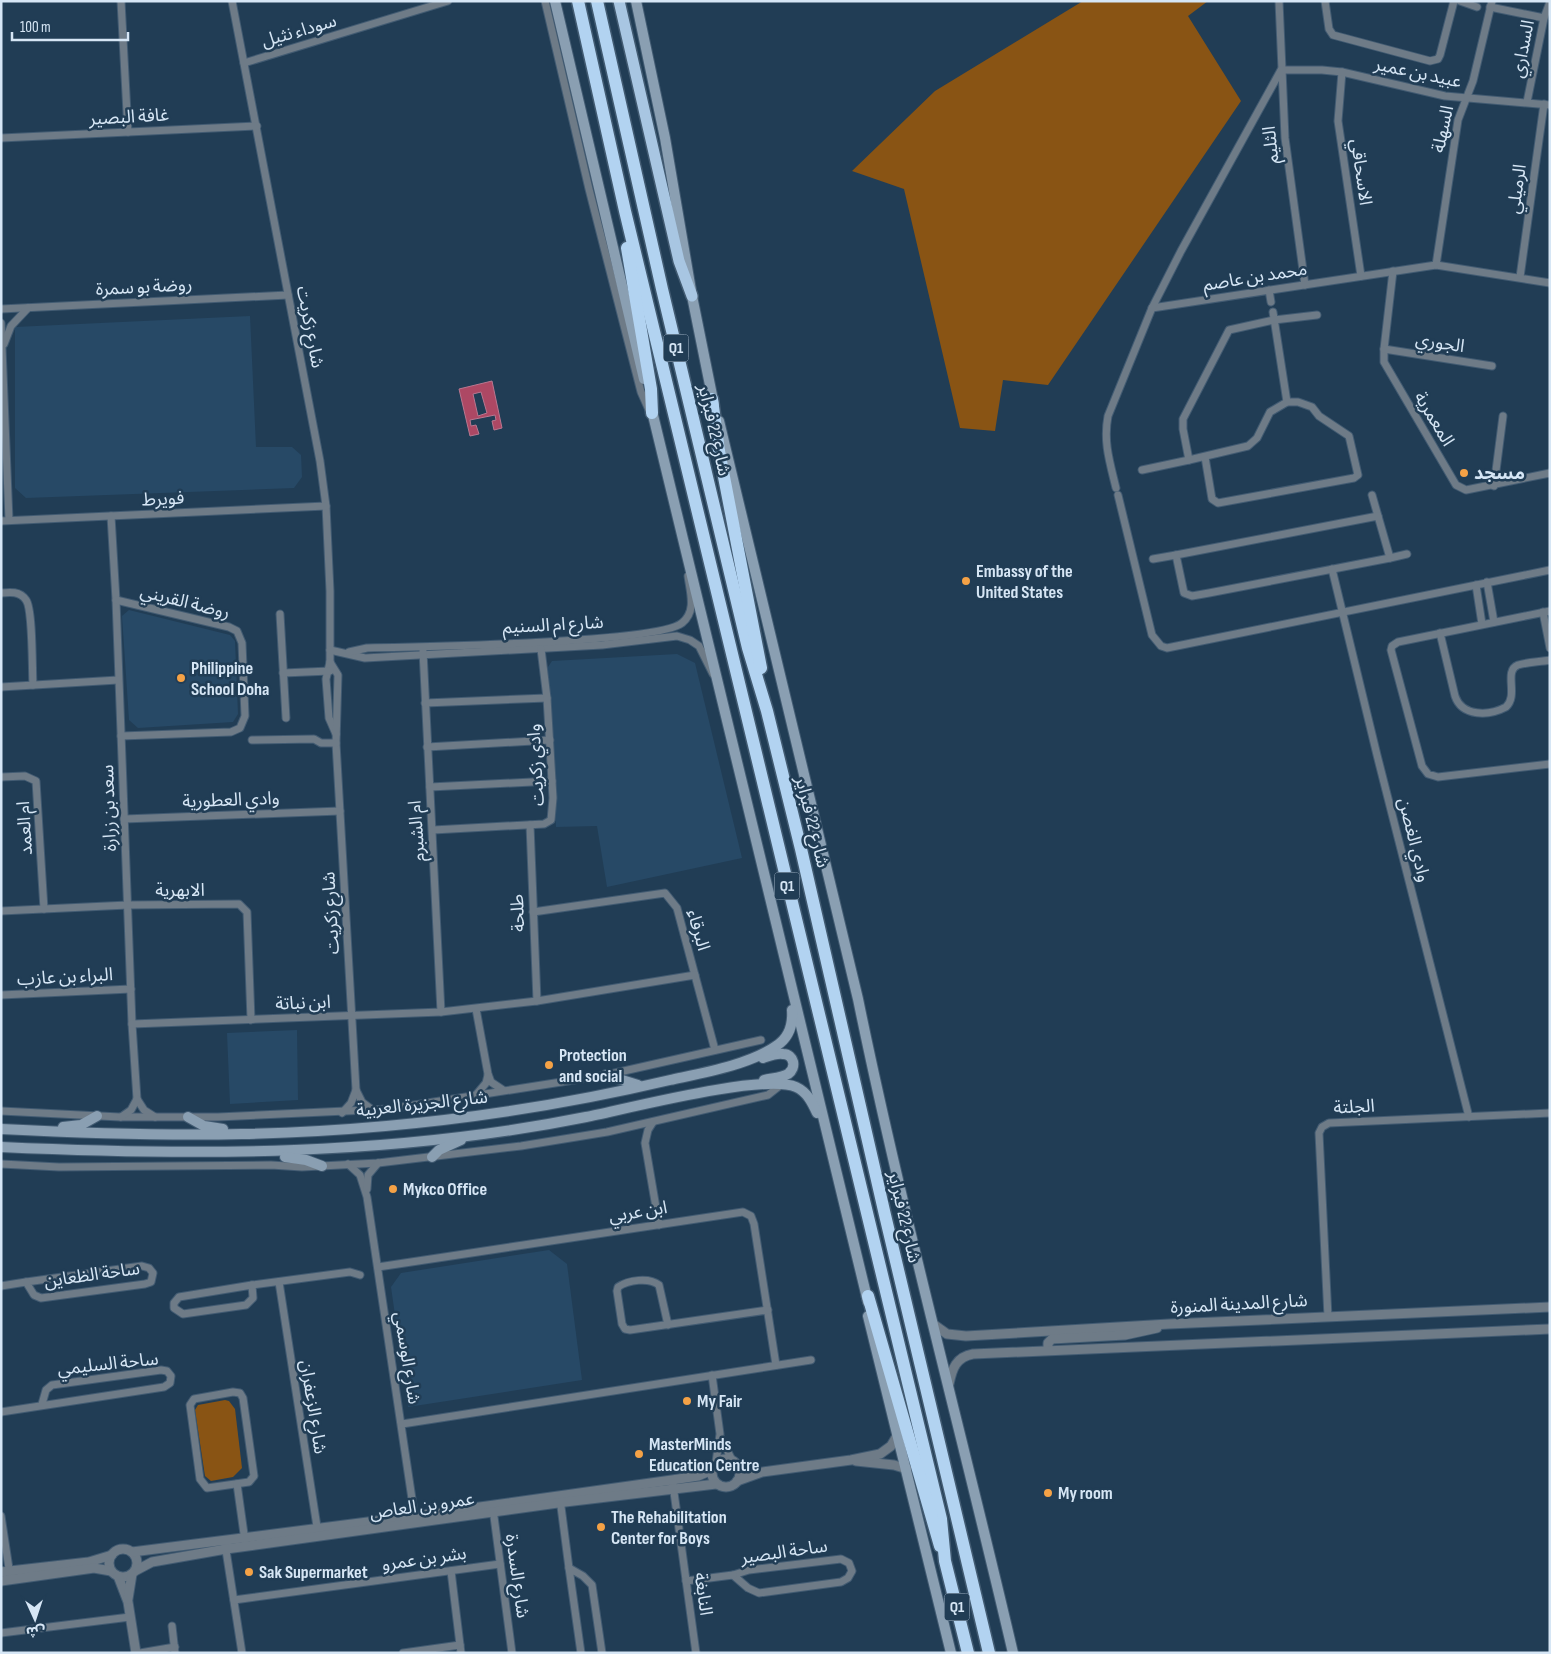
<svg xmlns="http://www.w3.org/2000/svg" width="1551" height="1654" font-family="'Sofia Sans Condensed','Noto Sans Arabic',sans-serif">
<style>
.built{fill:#274966}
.green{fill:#895414}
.water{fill:#ad4864;stroke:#b97790;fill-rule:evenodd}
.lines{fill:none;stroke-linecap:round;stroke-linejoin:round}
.minor-casing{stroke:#425b72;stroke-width:9}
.tertiary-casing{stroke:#425b72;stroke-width:11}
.secondary-casing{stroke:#425b72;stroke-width:12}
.trunk-casing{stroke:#425b72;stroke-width:14}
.motorway-casing{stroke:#425b72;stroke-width:15}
.minor{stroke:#6e7b87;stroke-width:7}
.tertiary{stroke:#6e7b87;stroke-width:9}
.secondary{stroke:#8a9fb2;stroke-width:10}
.trunk{stroke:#a8c6e2;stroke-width:11}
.motorway{stroke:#b2d3f1;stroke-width:12}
.poi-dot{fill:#f5a246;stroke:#213d55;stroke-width:2}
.labels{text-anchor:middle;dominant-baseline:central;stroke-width:5;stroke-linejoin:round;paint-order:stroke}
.shield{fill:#213d55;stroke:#a0b3c5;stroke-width:1}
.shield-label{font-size:16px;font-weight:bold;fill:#d6e6f5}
.street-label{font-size:18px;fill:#d6e6f5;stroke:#213d55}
.poi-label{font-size:18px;font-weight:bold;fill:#d6e6f5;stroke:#213d55;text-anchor:start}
</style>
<rect width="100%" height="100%" fill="#213d55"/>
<g class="built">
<polygon points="250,316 256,447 292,447 301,455 302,477 294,488 26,498 15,488 15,327"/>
<polygon points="129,610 230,635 235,641 238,714 233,722 138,728 129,720 122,616"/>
<polygon points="677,654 695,663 742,858 607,887 597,826 556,827 546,670 552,661"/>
<polygon points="297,1030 298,1100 230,1104 227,1033"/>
<polygon points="549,1250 567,1264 582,1380 408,1407 391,1287 401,1273"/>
</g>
<g class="green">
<polygon points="1083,1 1208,1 1188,16 1241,101 1048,385 1003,380 995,431 960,428 904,189 852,171 935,91"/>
<polygon points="225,1400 229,1401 235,1409 242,1468 233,1477 211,1481 205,1476 195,1410 198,1405"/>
</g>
<path class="water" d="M492,381L502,428L494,430L492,421L496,420L495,415L470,420L471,426L476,425L479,434L470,436L459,389ZM481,392L487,413L478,416L473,394Z"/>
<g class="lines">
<defs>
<g id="minor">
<polyline points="121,1 128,132"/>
<polyline points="232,1 320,461 326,506 330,591 330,662 326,679 329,718 336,734"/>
<polyline points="545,1 589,189 641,392 649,410"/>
<polyline points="1279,1 1285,138 1305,285"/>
<polyline points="1325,1 1329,29 1333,35 1430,61 1438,59 1440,55 1454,1"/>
<polyline points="1460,1 1477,7"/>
<polyline points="1490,7 1544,18"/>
<polyline points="244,63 448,1"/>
<polyline points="1342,72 1338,121 1361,276"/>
<polyline points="1527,102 1544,18 1550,2"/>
<polyline points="1,138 257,126"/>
<polyline points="1436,265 1458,120 1473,81 1492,1"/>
<polyline points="1393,271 1384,349 1384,362 1456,485 1466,490 1550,473"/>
<polyline points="1520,277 1544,104"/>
<polyline points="1269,290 1271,302"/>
<polyline points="1152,308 1436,265 1550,283"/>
<polyline points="1,309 288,295"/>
<polyline points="1273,312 1287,402"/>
<polyline points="1,323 9,520"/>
<polyline points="4,344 11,326 28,308"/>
<polyline points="1384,349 1492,366"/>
<polyline points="1205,457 1212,499 1218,503 1354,478 1358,475 1349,436 1319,416 1312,407 1298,402 1287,402 1270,412 1257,438 1248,446 1189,460 1183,429 1183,419 1229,330 1274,320 1317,315"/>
<polyline points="1142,470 1189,460"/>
<polyline points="1494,486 1503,416"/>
<path d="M1116,488C1110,463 1103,442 1108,416L1152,308L1181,251L1281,70H1322L1342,72L1445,96L1550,105"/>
<polyline points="1118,495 1152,635 1161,646 1167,648 1550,570"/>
<polyline points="1372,495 1378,516"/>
<polyline points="111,516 116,600 132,1024 137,1099 144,1110 155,1117"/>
<polygon points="1378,516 1390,558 1209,593 1192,596 1184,593 1176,555"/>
<polyline points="1,521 326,506"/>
<polyline points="1390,558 1407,554"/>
<polyline points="1153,559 1176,555"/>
<polyline points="1332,569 1377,755 1469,1117"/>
<polyline points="1487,582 1494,622"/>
<polyline points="1476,585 1482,624"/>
<path d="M1,593C10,592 20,591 26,600C33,609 32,670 33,685"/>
<polyline points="116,600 229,627 237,631 242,643 245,716 240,728 231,732 121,736"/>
<polyline points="1550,611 1398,642 1392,646 1391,650 1422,766 1428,774 1438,777 1550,764"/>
<polyline points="1543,612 1550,648"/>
<polyline points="280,614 286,718"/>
<path d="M1440,633L1455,696C1462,717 1489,716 1506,707C1519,695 1503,671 1518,665C1528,662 1540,662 1550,660"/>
<polyline points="330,650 365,658 602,645 677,636 690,640 699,646 713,674"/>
<polyline points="423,651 441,1012"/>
<path d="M349,652L367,648C414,647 658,643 682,623C697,611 690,592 688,576"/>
<polyline points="330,662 338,675 336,743 356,1090 362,1102 374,1111"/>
<polyline points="283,673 330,671"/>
<polyline points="1,687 118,680"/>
<polyline points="425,703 547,698"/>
<polyline points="252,740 314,739 321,743 336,743"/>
<polyline points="427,747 550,740"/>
<polyline points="1,777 25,776 36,781 44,909"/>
<polyline points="430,787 552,781"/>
<polyline points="124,819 340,811"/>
<polyline points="530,825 537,1001"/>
<polyline points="433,830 544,824 551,820 553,798 547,698 541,649"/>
<polyline points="1,911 128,905 239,904 247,912 251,1020"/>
<polyline points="533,912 665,893 677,908 715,1050"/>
<polyline points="1,995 131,989"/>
<polyline points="476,1009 488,1074 491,1082 503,1090"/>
<polyline points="132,1024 441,1012 537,1001 695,975"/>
<polyline points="476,1095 486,1083 488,1075"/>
<polyline points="1,1111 120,1117 218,1117 389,1109 606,1075 761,1040"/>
<polyline points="342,1113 351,1103 356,1090"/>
<polyline points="121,1117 131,1110 137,1099"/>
<polyline points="653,1122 648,1130 645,1143 659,1225"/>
<polyline points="1,1164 59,1167 271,1165 302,1167 378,1163 521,1146 607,1132 768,1095 782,1084"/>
<polyline points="348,1164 360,1175 367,1197 415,1519"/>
<polyline points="367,1189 368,1175 378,1163"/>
<polygon points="142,1266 149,1268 153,1273 151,1282 145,1284 41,1298 34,1295 26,1282"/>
<polyline points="378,1267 743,1212 751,1216 754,1224 776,1365"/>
<polyline points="279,1282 318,1533"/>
<polygon points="252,1285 253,1298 246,1305 183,1314 174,1308 174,1303 179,1297"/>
<polyline points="252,1285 350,1272 360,1275"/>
<polyline points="1,1286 26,1282"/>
<polyline points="1328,1317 1319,1133 1322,1127 1329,1123 1550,1113"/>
<path d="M668,1325L659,1285C649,1277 628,1280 618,1287L617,1291L622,1324L625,1329L630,1330L768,1310"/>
<polyline points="712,1375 720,1434 716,1462"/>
<polygon points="233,1392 240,1393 243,1398 254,1476 249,1482 207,1488 200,1479 190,1405 194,1399"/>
<polyline points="1,1412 164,1387 170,1383 171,1376 167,1371 161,1370 52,1385 46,1390 42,1404"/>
<polyline points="402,1424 811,1360"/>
<polyline points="721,1438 732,1460"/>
<polyline points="237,1484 245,1541"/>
<polyline points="673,1485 696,1653"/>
<polyline points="560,1499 569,1568"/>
<polyline points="493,1509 512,1653"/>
<polyline points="1,1516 10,1575"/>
<polyline points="225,1544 242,1653"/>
<polygon points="841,1559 849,1563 852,1571 848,1578 841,1582 759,1593 748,1588 733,1575 749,1570"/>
<polyline points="451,1571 461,1653"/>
<polyline points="686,1581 733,1575"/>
<polyline points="234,1600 500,1564"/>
<polyline points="172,1626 175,1653"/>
<polyline points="1,1633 130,1617"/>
<polyline points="140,1653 175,1647"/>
<polyline points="403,1653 460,1645"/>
<polyline points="581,1653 569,1568 583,1576 592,1585 602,1653"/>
</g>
<g id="tertiary">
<polyline points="933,1324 947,1334 966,1336 1169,1324 1550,1307"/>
<polyline points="1048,1350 1048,1343 1052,1339 1125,1335 1157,1328"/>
<path d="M949,1384C952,1369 956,1357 973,1354L1550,1329"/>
<circle cx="726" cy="1473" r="14"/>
<polyline points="856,1461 894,1465 907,1469"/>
<polyline points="737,1481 762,1472 851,1460 880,1454 891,1446 898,1434"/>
<circle cx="123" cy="1563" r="14"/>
<polyline points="132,1552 415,1516 672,1480 698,1476 712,1470"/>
<polyline points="135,1571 152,1562 226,1549 565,1502 716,1484"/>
<polyline points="1,1572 89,1562 112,1555"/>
<polyline points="118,1576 128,1602 136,1653"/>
<polyline points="1,1581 94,1568 111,1571"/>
<polyline points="128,1599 132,1574"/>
</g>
<g id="secondary">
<polyline points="555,1 644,379"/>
<polyline points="636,1 665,138 692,296 714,405"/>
<polyline points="651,407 868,1302"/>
<path d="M719,421L858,999C903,1218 962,1434 1013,1653"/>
<path d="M763,1058C769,1056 776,1053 783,1054C794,1054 797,1068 788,1074C781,1078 772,1078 764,1080"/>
<polyline points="606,1075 638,1085"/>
<polyline points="188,1117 204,1126 223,1129"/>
<polyline points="63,1127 81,1125 97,1116"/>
<path d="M1,1129C81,1133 162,1136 242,1134C386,1131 530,1113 670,1080C702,1073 749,1065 776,1046C789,1038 793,1024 792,1010"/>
<path d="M1,1147C198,1156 392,1156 586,1117C626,1109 764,1073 796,1087C807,1092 812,1102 817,1113"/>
<polyline points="285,1157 306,1160 322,1166"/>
<polyline points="432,1157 439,1150 461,1140"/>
<polyline points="868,1316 951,1653"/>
</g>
<polyline id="trunk" points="619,1 679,261 692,296"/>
<g id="motorway">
<polyline points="578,1 625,211 941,1519 945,1561 968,1653"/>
<polyline points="597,1 662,289 748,648 767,711 801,849 885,1215 989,1653"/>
<polyline points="627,248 651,389 652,413"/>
<polyline points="712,399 719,451 761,668"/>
<polyline points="868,1296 940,1546"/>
</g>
</defs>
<use href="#minor" class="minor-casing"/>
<use href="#tertiary" class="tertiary-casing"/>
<use href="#secondary" class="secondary-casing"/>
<use href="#trunk" class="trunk-casing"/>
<use href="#motorway" class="motorway-casing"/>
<use href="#minor" class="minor"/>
<use href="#tertiary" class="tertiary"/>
<use href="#secondary" class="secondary"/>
<use href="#trunk" class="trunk"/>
<use href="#motorway" class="motorway"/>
</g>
<g class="poi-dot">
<circle cx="1464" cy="473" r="5"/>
<circle cx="966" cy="581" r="5"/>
<circle cx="181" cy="678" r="5"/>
<circle cx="549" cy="1065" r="5"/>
<circle cx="393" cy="1189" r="5"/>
<circle cx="687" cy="1401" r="5"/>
<circle cx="639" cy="1454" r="5"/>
<circle cx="1048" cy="1493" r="5"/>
<circle cx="601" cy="1527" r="5"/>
<circle cx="249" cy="1572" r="5"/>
</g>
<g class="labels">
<g class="shield">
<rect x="663.5" y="334.5" width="25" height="27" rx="4"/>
<rect x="774.5" y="872.5" width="25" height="27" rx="4"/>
<rect x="944.5" y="1593.5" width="25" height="27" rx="4"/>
</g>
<g class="shield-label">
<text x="676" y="348">Q1</text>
<text x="787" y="886">Q1</text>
<text x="957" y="1607">Q1</text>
</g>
<g class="street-label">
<text transform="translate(299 31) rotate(-16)">سوداء نثيل</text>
<text transform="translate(1523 49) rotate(-79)">السداري</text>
<text transform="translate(1418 73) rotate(12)">عبيد بن عمير</text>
<text transform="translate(129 117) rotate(-3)">غافة البصير</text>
<text transform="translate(1443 129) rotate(-78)">السهلة</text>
<text transform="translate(1271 145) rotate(-96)">الثليم</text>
<text transform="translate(1361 172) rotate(82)">الاسحاقي</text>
<text transform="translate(1517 189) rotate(-82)">الرميلي</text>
<text transform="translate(1255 277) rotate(-9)">محمد بن عاصم</text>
<text transform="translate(144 287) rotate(-3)">روضة بو سمرة</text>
<text transform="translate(310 327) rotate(79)">شارع زكريت</text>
<text transform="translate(1440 343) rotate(9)">الجوري</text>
<text transform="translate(1434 419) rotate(59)">المعمرية</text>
<text transform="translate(714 430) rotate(77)">شارع 22 فبراير</text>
<text transform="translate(163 499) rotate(-3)">فويرط</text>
<text transform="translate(185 602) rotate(14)">روضة القريني</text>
<text transform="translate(553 625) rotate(-3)">شارع ام السنيم</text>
<text transform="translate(536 765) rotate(-93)">وادي زكريت</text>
<text transform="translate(231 800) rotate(-2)">وادي العطورية</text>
<text transform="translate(109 808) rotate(-92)">سعد بن زرارة</text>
<text transform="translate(812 822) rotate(76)">شارع 22 فبراير</text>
<text transform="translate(25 828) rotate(-93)">ام العمد</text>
<text transform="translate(417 831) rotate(-94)">ام الشبرم</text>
<text transform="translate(1414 840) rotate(76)">وادي الغصن</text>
<text x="180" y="890">الابهرية</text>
<text transform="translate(331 913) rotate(-93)">شارع زكريت</text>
<text transform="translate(518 913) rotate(-92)">طلحة</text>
<text transform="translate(698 930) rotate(74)">البرقاء</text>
<text transform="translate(65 977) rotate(-3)">البراء بن عازب</text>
<text transform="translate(303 1003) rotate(-2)">ابن نباتة</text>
<text transform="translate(422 1104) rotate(-6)">شارع الجزيرة العربية</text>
<text transform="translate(1354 1107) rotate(-3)">الجلتة</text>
<text transform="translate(638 1212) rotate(-9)">ابن عربي</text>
<text transform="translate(904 1217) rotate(77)">شارع 22 فبراير</text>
<text transform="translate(92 1275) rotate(-8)">ساحة الظعاين</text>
<text transform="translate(1239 1304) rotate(-3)">شارع المدينة المنورة</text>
<text transform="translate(407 1358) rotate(81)">شارع الوسمي</text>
<text transform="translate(108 1364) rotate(-6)">ساحة السليمي</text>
<text transform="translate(313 1407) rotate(81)">شارع الزعفران</text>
<text transform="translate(422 1506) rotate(-8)">عمرو بن العاص</text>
<text transform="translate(784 1552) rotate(-8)">ساحة البصير</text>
<text transform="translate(424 1559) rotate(-8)">بشر بن عمرو</text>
<text transform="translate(517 1576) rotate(82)">شارع السدرة</text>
<text transform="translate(703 1594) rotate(82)">النابغة</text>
</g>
<g class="poi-label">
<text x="1474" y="473">مسجد</text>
<text x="976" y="571">Embassy of the<tspan x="976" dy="21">United States</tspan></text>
<text x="191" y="668">Philippine<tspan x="191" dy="21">School Doha</tspan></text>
<text x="559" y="1055">Protection<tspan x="559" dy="21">and social</tspan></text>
<text x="403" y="1189">Mykco Office</text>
<text x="697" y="1401">My Fair</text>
<text x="649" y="1444">MasterMinds<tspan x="649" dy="21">Education Centre</tspan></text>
<text x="1058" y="1493">My room</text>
<text x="611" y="1517">The Rehabilitation<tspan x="611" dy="21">Center for Boys</tspan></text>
<text x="259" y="1572">Sak Supermarket</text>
</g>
</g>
<rect width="1551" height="1654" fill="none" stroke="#d6e6f5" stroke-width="5"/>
<g transform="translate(35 1619) rotate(177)" stroke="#213d55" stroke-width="4" paint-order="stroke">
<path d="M0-4L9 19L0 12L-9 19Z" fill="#d6e6f5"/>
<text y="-8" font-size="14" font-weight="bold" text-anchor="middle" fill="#d6e6f5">ش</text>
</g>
<path d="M12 32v8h116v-8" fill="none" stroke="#d6e6f5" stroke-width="2.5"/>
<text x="20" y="32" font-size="15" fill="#d6e6f5" stroke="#213d55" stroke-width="4" paint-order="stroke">100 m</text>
</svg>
